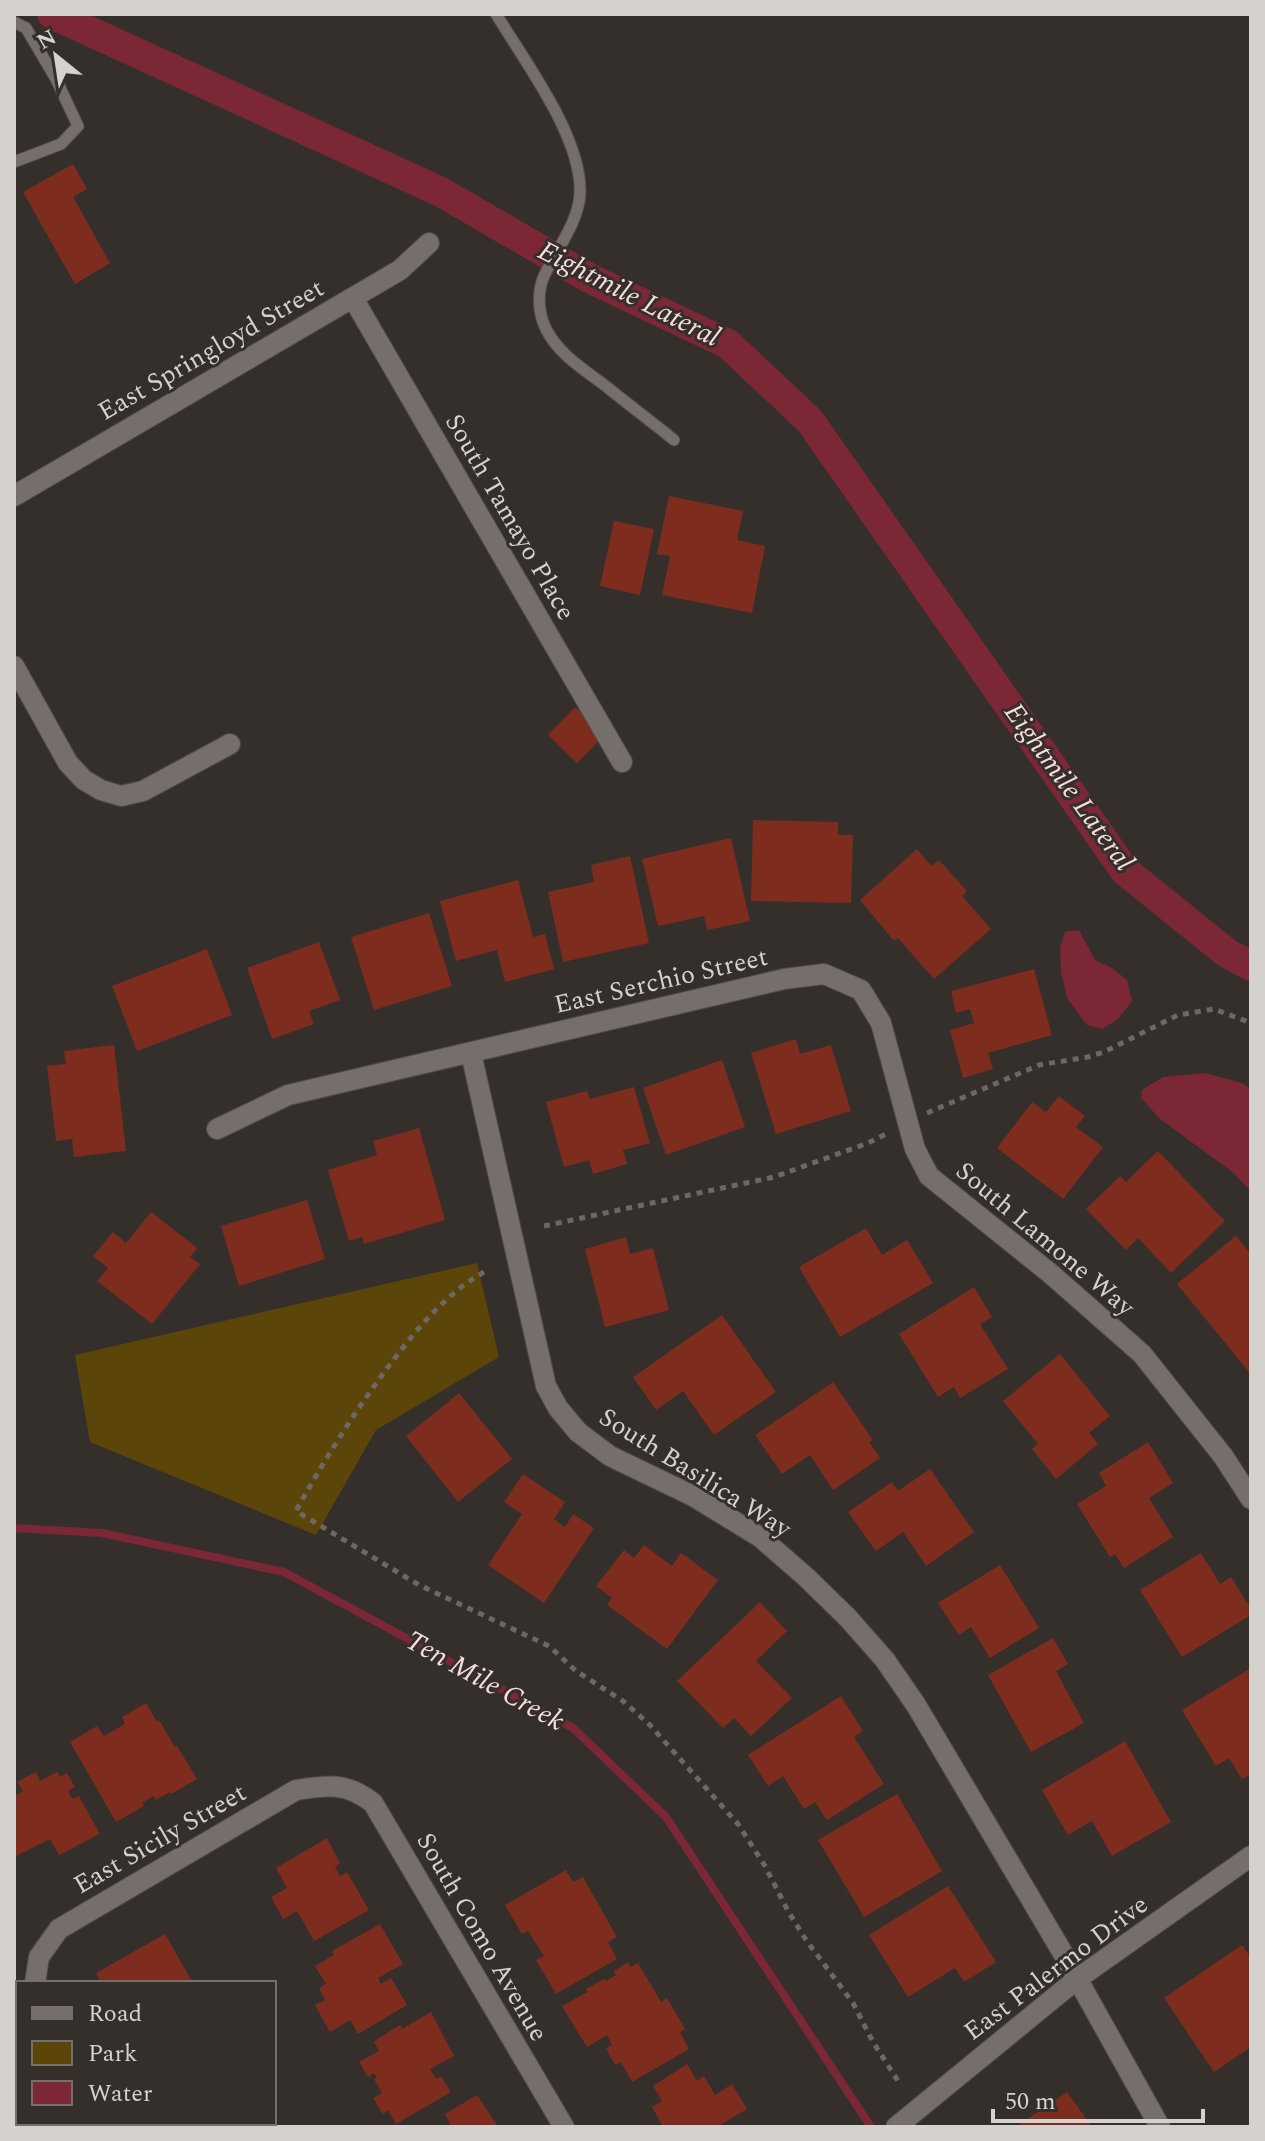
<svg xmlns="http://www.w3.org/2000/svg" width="1265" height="2141" font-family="Spectral,serif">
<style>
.green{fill:#5c4508}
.water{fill:#7b2736}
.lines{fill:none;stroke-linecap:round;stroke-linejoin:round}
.stream{stroke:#7b2736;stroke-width:8}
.canal{stroke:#7b2736;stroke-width:30}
.building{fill:#7d2c1e}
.service-casing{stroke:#504b48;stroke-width:13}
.minor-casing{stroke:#504b48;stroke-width:22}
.tertiary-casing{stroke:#504b48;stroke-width:22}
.path{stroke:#6d6865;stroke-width:5;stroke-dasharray:6 6;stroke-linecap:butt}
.service{stroke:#756e6b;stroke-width:11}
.minor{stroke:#756e6b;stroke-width:20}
.tertiary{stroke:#756e6b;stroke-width:20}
.labels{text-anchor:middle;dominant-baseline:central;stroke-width:6;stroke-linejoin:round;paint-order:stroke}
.street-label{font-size:26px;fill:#d5d1cf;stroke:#352f2c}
.water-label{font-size:28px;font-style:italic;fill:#f6dcdd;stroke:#352f2c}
</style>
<rect width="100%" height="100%" fill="#352f2c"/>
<polygon class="green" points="477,1263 499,1357 376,1430 316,1535 90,1442 75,1355"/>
<g class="water">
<polygon points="1079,930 1095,960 1112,968 1127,980 1132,1001 1118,1019 1102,1029 1087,1025 1067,998 1061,972 1060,947 1065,932"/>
<polygon points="1205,1073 1242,1083 1251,1089 1251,1192 1234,1173 1160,1119 1141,1098 1142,1090 1163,1077"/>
</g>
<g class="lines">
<polyline class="stream" points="14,1528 102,1533 284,1572 573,1728 666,1817 871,2127"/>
<polyline class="canal" points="52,14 441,192 589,278 728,344 810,421 1125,871 1227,953 1251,966"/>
</g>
<g class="building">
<polygon points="73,164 87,189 73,197 110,263 75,284 23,192"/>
<polygon points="669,496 743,511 737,540 765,546 752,613 662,595 670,556 657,554"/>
<polygon points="614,521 654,529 640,595 600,586"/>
<polygon points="575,707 604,736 577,763 548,735"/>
<polygon points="753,820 838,822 838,835 853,835 851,903 751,901"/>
<polygon points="731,838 750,921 707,930 704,916 658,926 642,859"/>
<polygon points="917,849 931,866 939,860 967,891 962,896 991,929 934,979 898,938 894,941 860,900"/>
<polygon points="630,856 649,943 563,962 548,892 594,882 591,865"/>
<polygon points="518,880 533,937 545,934 554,969 505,982 497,950 456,961 440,901"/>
<polygon points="429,913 452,986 374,1010 351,937"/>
<polygon points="319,942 340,1000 309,1011 314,1024 272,1039 247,968"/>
<polygon points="207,949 232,1015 137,1051 112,986"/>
<polygon points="1034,969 1052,1035 988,1053 993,1069 963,1078 950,1030 974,1023 970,1009 956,1013 951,991"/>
<polygon points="796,1039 800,1054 831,1045 851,1111 776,1134 751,1053"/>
<polygon points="114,1045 126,1151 74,1157 72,1139 56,1141 47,1066 66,1064 64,1051"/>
<polygon points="722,1060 745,1127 666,1155 643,1088"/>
<polygon points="634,1087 650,1143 623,1150 627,1164 593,1174 589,1160 564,1167 546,1102 587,1091 590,1099"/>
<polygon points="1059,1096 1085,1116 1076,1127 1103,1147 1063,1199 997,1148 1032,1102 1046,1112"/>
<polygon points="419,1128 445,1220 364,1244 362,1237 349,1241 328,1170 377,1155 373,1141"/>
<polygon points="1158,1151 1225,1221 1171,1273 1138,1238 1126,1250 1086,1209 1120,1176 1126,1182"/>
<polygon points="307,1200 325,1259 239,1286 221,1226"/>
<polygon points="151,1212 197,1248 190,1257 200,1264 152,1324 97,1281 108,1268 93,1256 113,1232 126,1243"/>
<polygon points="866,1228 882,1255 907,1240 933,1283 840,1337 799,1267"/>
<polygon points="1236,1236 1251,1254 1251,1371 1249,1372 1177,1284"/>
<polygon points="626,1237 630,1254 653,1248 669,1310 605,1327 585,1249"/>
<polygon points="974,1287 992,1317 980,1324 1008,1369 960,1398 954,1387 938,1397 899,1334"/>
<polygon points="722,1315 776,1392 714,1435 683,1391 656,1410 633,1377"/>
<polygon points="1060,1354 1110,1416 1089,1433 1098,1444 1056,1479 1032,1449 1038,1444 1003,1401"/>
<polygon points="833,1382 873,1440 869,1442 880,1458 833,1490 810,1455 782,1474 755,1435"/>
<polygon points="459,1393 512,1459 458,1502 406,1436"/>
<polygon points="1148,1442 1173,1483 1149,1498 1173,1537 1124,1568 1115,1554 1110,1557 1077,1504 1106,1486 1099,1473"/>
<polygon points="930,1469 974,1532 926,1566 903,1532 876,1551 848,1512 892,1482 898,1491"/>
<polygon points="523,1474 565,1502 554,1519 565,1527 573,1514 594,1528 544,1603 488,1565 522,1514 504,1502"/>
<polygon points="644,1545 672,1566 681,1553 718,1580 667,1649 607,1605 612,1598 596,1586 624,1550 634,1558"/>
<polygon points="1201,1553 1220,1584 1231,1577 1251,1609 1251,1615 1182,1657 1140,1590"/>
<polygon points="1000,1565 1039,1628 990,1658 971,1627 959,1635 938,1603"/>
<polygon points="760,1602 787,1631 756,1661 792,1698 751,1736 734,1718 723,1728 677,1681"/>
<polygon points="1053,1638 1068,1664 1056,1671 1084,1723 1031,1752 988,1675"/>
<polygon points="1251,1668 1251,1774 1242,1779 1229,1758 1216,1766 1182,1710"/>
<polygon points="841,1696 863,1731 854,1737 884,1784 827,1820 815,1802 804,1809 783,1776 768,1786 748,1755"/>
<polygon points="146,1703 157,1722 159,1720 175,1747 177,1746 197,1779 171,1794 170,1792 156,1800 154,1796 142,1803 144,1806 116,1822 70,1742 97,1726 104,1736 125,1724 122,1717"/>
<polygon points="1125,1741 1171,1822 1112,1856 1092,1821 1068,1835 1042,1790"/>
<polygon points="36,1772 40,1781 57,1772 60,1777 67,1773 75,1787 68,1791 72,1799 79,1796 100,1834 59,1855 50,1839 16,1856 14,1852 14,1796 23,1791 17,1782"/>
<polygon points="897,1794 942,1871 864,1917 818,1840"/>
<polygon points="327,1838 340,1863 335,1867 340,1876 347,1872 369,1910 314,1941 297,1911 283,1919 271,1897 287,1888 276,1868"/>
<polygon points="566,1870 573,1882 583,1877 617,1937 608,1942 617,1959 556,1994 536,1960 544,1956 528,1931 522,1934 505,1905"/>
<polygon points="948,1886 996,1962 964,1982 955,1968 908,1997 869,1935"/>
<polygon points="380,1924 403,1964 378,1978 381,1984 391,1978 407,2005 358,2034 350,2020 330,2032 315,2005 325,2000 319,1988 326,1984 315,1966 334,1955 332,1951"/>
<polygon points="165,1934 193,1983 101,1983 96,1973"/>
<polygon points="1242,1945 1251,1958 1251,2047 1214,2072 1164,1998"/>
<polygon points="628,1962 631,1967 638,1963 661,2002 667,1998 685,2029 680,2032 689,2049 632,2082 621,2062 615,2065 606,2048 612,2045 607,2035 587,2047 562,2006 588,1992 586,1989 604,1979 606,1981 616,1975 614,1971"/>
<polygon points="431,2012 454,2056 430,2069 436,2079 441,2076 451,2092 396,2124 388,2110 383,2114 373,2098 382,2093 374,2079 377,2078 374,2073 368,2077 359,2062 379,2051 374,2042 379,2038 400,2025 402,2029"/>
<polygon points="687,2064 697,2081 704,2076 715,2095 732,2084 747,2109 720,2125 721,2127 663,2127 652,2107 662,2101 653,2086"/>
<polygon points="1067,2092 1092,2127 1016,2127"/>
<polygon points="477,2095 498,2127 452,2127 445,2114"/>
<polygon points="14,2105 18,2112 18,2123 25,2123 27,2127 14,2127"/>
<polygon points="175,2123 203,2123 196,2127 178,2127"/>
<polygon points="244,2123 261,2123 263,2127 237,2127"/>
</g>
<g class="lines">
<defs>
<g id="service">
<path d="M496,14C525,62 582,137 580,193C579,222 556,250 544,276C537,292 538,313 546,329C558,354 586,371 607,387C629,405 652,422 674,440"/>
<polyline points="14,22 26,28 56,79 78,126 61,144 14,162"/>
</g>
<g id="minor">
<polyline points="353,298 622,762"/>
<polyline points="14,496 400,270 429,243"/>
<polyline points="14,666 68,763 84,780 101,790 121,796 143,791 230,744"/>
<polyline points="471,1053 546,1386 558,1408 578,1432 610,1456 693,1496 760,1537 806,1577 848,1618 885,1660 916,1705 1064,1955 1160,2127"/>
<polyline points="217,1129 288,1095 784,979 824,974 861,990 881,1023 915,1149 929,1176 1051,1274 1142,1354 1223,1456 1251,1499"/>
<path d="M35,1983L39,1957L59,1929L296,1790C327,1785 347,1782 373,1803L564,2127"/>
<polyline points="103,2123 106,2127"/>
</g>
<polyline id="tertiary" points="896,2127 1077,1979 1251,1856"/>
</defs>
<use href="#service" class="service-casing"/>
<use href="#minor" class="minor-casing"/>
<use href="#tertiary" class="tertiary-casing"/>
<g class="path">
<polyline points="927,1113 1039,1065 1088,1057 1104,1052 1178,1015 1214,1009 1251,1023"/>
<polyline points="544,1226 774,1177 868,1143 886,1134"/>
<path d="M484,1272C443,1295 412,1335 385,1371C352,1416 323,1462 296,1511L419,1585L549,1646L576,1671L623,1701L649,1724L738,1824L765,1866L788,1911L806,1940L853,2003L873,2042L900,2084"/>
</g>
<use href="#service" class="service"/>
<use href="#minor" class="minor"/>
<use href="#tertiary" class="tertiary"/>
</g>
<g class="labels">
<g class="street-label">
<text transform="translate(211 350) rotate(-30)">East Springloyd Street</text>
<text transform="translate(510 517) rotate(60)">South Tamayo Place</text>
<text transform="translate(661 981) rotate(-13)">East Serchio Street</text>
<text transform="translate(1045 1239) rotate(40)">South Lamone Way</text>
<text transform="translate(695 1473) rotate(32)">South Basilica Way</text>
<text transform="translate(160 1839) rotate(-30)">East Sicily Street</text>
<text transform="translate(482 1937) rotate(60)">South Como Avenue</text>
<text transform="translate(1056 1968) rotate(-37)">East Palermo Drive</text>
</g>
<g class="water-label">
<text transform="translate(629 294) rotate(27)">Eightmile Lateral</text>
<text transform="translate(1069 787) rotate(54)">Eightmile Lateral</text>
<text transform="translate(485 1681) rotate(29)">Ten Mile Creek</text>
</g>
</g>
<rect width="1265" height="2141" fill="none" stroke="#d5d1cf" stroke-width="32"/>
<rect x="16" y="1981" width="260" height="144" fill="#352f2c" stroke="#75706d" stroke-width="2"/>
<rect x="32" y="2007" width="40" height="12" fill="#756e6b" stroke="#75706d" stroke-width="2"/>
<text x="88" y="2021" font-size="24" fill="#d5d1cf">Road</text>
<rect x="32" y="2041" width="40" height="24" fill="#5c4508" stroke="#75706d" stroke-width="2"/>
<text x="88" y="2061" font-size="24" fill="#d5d1cf">Park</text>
<rect x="32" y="2081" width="40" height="24" fill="#7b2736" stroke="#75706d" stroke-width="2"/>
<text x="88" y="2101" font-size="24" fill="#d5d1cf">Water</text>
<g transform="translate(56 56) rotate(330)" stroke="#352f2c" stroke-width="6" paint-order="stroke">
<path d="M0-6L14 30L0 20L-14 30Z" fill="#d5d1cf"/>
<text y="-12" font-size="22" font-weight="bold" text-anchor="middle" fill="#d5d1cf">N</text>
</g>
<path d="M993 2109v12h210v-12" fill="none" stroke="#d5d1cf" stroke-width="4"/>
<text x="1005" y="2109" font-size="24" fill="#d5d1cf" stroke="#352f2c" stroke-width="6" paint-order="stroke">50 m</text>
</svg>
